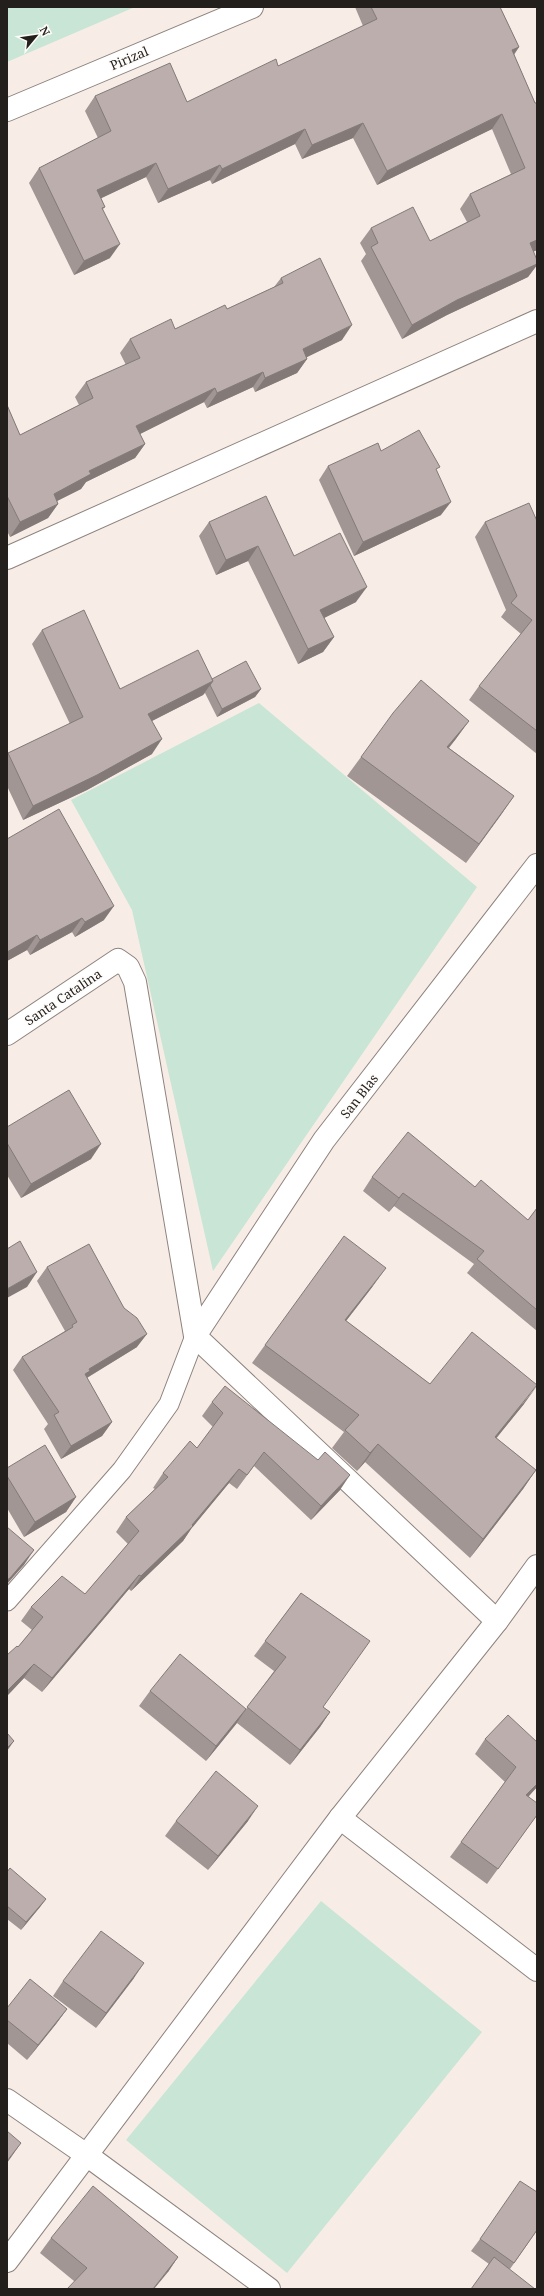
<svg xmlns="http://www.w3.org/2000/svg" width="544" height="2296" font-family="'Noto Serif',serif">
<style>
.green{fill:#c8e5d5}
.lines{fill:none;stroke-linecap:round;stroke-linejoin:round}
.service-casing{stroke:#8d837d;stroke-width:21}
.minor-casing{stroke:#8d837d;stroke-width:24}
.service{stroke:#fff;stroke-width:19}
.minor{stroke:#fff;stroke-width:22}
.wall{fill:#a19694}
.shaded-wall{fill:#837a78}
.building{fill:#bbaeac;stroke:#837a78}
.labels{text-anchor:middle;dominant-baseline:central;stroke-width:3.5;stroke-linejoin:round;paint-order:stroke}
.street-label{font-size:13px;fill:#231f1d;stroke:#fefcfa}
</style>
<rect width="100%" height="100%" fill="#f8ede6"/>
<g class="green">
<polygon points="7,7 135,7 7,62"/>
<polygon points="259,703 477,887 213,1271 132,910 71,800"/>
<polygon points="321,1901 482,2032 287,2273 126,2140"/>
</g>
<g class="lines">
<defs>
<polyline id="service" points="7,1601 122,1470 169,1404 195,1336"/>
<g id="minor">
<polyline points="7,110 252,7"/>
<polyline points="7,558 537,321"/>
<polyline points="7,1034 118,960 128,967 135,982 195,1336 497,1621"/>
<polyline points="195,1336 324,1140 537,865"/>
<polyline points="340,1818 537,1970"/>
<polyline points="7,2100 88,2156 269,2289"/>
<polyline points="7,2261 340,1818 497,1621 537,1566"/>
</g>
</defs>
<use href="#service" class="service-casing"/>
<use href="#minor" class="minor-casing"/>
<use href="#service" class="service"/>
<use href="#minor" class="minor"/>
</g>
<g class="wall">
<polygon points="355,7 500,7 519,47 514,55 535,103 537,103 537,250 533,252 537,260 537,265 528,277 447,315 402,339 361,261 366,254 360,243 371,228 430,241 467,222 460,209 470,194 511,174 492,129 377,185 353,138 302,159 295,144 212,184 210,180 158,203 146,177 101,198 105,207 103,209 110,258 74,275 29,183 39,168 98,138 85,111 95,96 187,102 278,66 363,26"/>
<polygon points="281,278 342,340 306,357 307,359 297,373 255,392 253,387 207,408 204,402 140,434 145,444 135,458 86,482 81,489 57,501 58,504 48,518 10,537 7,531 7,405 20,435 79,405 75,397 86,382 126,365 120,353 130,339 175,329 227,309 274,287"/>
<polygon points="381,451 437,471 441,515 354,556 319,480 328,466"/>
<polygon points="537,521 537,754 469,700 479,686 521,634 501,617 506,610 475,537 485,522"/>
<polygon points="209,522 294,556 356,602 324,618 334,637 323,652 298,664 248,561 216,575 199,536"/>
<polygon points="42,630 120,689 212,679 261,689 255,697 217,717 205,693 203,695 152,721 152,754 87,790 23,820 7,786 7,755 8,753 70,724 32,644"/>
<polygon points="469,721 455,740 449,748 514,796 466,863 347,776 361,757"/>
<polygon points="7,839 104,920 75,937 72,932 30,955 27,950 7,961"/>
<polygon points="7,1127 91,1159 21,1198 7,1175"/>
<polygon points="372,1177 475,1187 528,1220 537,1208 537,1331 467,1273 474,1264 394,1206 389,1212 363,1191"/>
<polygon points="47,1267 137,1347 87,1378 112,1422 102,1436 61,1459 44,1429 48,1424 13,1370 22,1357 65,1331 37,1281"/>
<polygon points="373,1286 346,1321 430,1384 524,1404 496,1438 536,1470 523,1489 470,1558 365,1462 357,1471 332,1448 344,1432 252,1363 265,1345"/>
<polygon points="212,1402 340,1490 311,1520 254,1466 237,1489 229,1483 193,1526 183,1541 131,1591 129,1589 42,1692 24,1678 7,1696 7,1655 18,1647 32,1630 21,1621 31,1607 85,1594 128,1544 116,1532 126,1517 155,1489 153,1488 163,1473 197,1448 213,1427 202,1416"/>
<polygon points="7,1468 76,1497 66,1512 24,1537 7,1508"/>
<polygon points="301,1593 323,1707 330,1712 320,1727 290,1765 237,1723 206,1761 139,1706 150,1691 246,1709 274,1671 254,1656"/>
<polygon points="485,1739 537,1742 537,1787 529,1796 537,1815 487,1884 450,1857 505,1782 475,1754"/>
<polygon points="176,1821 248,1821 208,1870 165,1836"/>
<polygon points="7,1872 46,1899 40,1907 21,1930 7,1919"/>
<polygon points="134,1978 96,2028 53,1996 63,1981"/>
<polygon points="7,2008 67,2009 56,2024 27,2060 7,2043"/>
<polygon points="537,2192 537,2232 536,2232 510,2269 489,2264 471,2251 480,2239"/>
<polygon points="51,2238 178,2257 168,2272 74,2281 40,2253"/>
</g>
<g class="shaded-wall">
<polygon points="519,47 509,61 512,50"/>
<polygon points="502,114 492,129 377,185 387,171"/>
<polygon points="363,123 353,138 302,159 312,145"/>
<polygon points="305,129 295,144 212,184 222,169"/>
<polygon points="156,163 146,177 87,205 97,190"/>
<polygon points="220,165 210,180 158,203 168,189"/>
<polygon points="537,240 537,250 520,257 530,243"/>
<polygon points="120,244 110,258 74,275 84,261"/>
<polygon points="537,264 537,265 528,277 447,315 402,339 412,325 457,300"/>
<polygon points="352,325 342,340 293,364 303,349"/>
<polygon points="307,359 297,373 255,392 265,378"/>
<polygon points="263,372 253,387 207,408 217,393"/>
<polygon points="215,388 204,402 126,441 136,426"/>
<polygon points="145,444 135,458 86,482 81,489 43,508 54,494 89,471"/>
<polygon points="451,502 441,515 354,556 363,542"/>
<polygon points="58,504 48,518 10,537 20,522"/>
<polygon points="258,546 248,561 216,575 226,560"/>
<polygon points="367,587 356,602 310,625 320,610"/>
<polygon points="334,637 323,652 298,664 308,649"/>
<polygon points="213,681 203,695 138,728 148,714"/>
<polygon points="261,689 255,697 217,717 222,709"/>
<polygon points="469,721 455,740 434,765 447,747"/>
<polygon points="162,739 152,754 87,790 23,820 33,806"/>
<polygon points="514,796 501,815 466,863 479,844"/>
<polygon points="114,906 104,920 75,937 85,922"/>
<polygon points="82,918 72,932 30,955 40,940"/>
<polygon points="37,935 27,950 7,961 7,952"/>
<polygon points="101,1144 91,1159 21,1198 31,1184"/>
<polygon points="403,1193 394,1206 389,1212 399,1198"/>
<polygon points="386,1268 373,1286 332,1339 345,1320"/>
<polygon points="37,1272 27,1287 7,1298 7,1289"/>
<polygon points="147,1334 137,1347 83,1380 75,1388 89,1369"/>
<polygon points="537,1386 524,1404 482,1456 495,1437"/>
<polygon points="112,1422 102,1436 61,1459 71,1446"/>
<polygon points="378,1444 365,1462 357,1471 370,1453"/>
<polygon points="239,1469 229,1483 192,1528 193,1526 183,1541 131,1591 141,1576 192,1525"/>
<polygon points="536,1470 523,1489 470,1558 483,1539"/>
<polygon points="350,1475 340,1490 311,1520 321,1506"/>
<polygon points="76,1497 66,1512 24,1537 35,1522"/>
<polygon points="34,1550 24,1565 7,1584 7,1580"/>
<polygon points="139,1575 129,1589 42,1692 52,1678"/>
<polygon points="34,1664 24,1678 7,1696 7,1691"/>
<polygon points="246,1709 236,1724 206,1761 216,1746"/>
<polygon points="330,1712 320,1727 290,1765 300,1750"/>
<polygon points="14,1741 7,1751 7,1748"/>
<polygon points="537,1784 537,1787 516,1810 526,1795"/>
<polygon points="258,1806 248,1821 208,1870 218,1856"/>
<polygon points="46,1899 40,1907 21,1930 26,1922"/>
<polygon points="144,1963 134,1978 96,2028 106,2013"/>
<polygon points="67,2009 56,2024 27,2060 38,2045"/>
<polygon points="21,2143 12,2156 7,2163 7,2161"/>
<polygon points="178,2257 168,2272 154,2289 153,2289"/>
</g>
<g class="building">
<polygon points="371,7 500,7 519,47 512,50 535,103 537,103 537,240 530,243 537,260 537,264 457,300 412,325 371,247 378,243 371,228 413,207 430,241 480,216 470,194 525,168 502,114 387,171 363,123 312,145 305,129 222,169 220,165 168,189 156,163 97,190 105,207 102,208 120,244 84,261 39,168 111,131 95,96 170,63 187,102 276,59 278,66 377,19"/>
<polygon points="320,258 352,325 303,349 307,359 265,378 263,372 217,393 215,388 136,426 145,444 89,471 91,474 54,494 58,504 20,522 7,496 7,405 20,435 93,398 86,382 140,358 130,339 171,319 175,329 225,305 227,309 283,283 281,278"/>
<polygon points="419,430 440,467 436,469 451,502 363,542 328,466 378,443 381,451"/>
<polygon points="266,496 294,556 340,533 367,587 320,610 334,637 308,649 258,546 226,560 209,522"/>
<polygon points="529,503 537,521 537,731 479,686 532,620 511,603 517,596 485,522"/>
<polygon points="84,610 120,689 198,650 213,681 148,714 162,739 97,775 33,806 8,753 83,717 42,630"/>
<polygon points="246,661 261,689 222,709 210,685 213,681 212,679"/>
<polygon points="421,680 469,721 447,747 514,796 479,844 361,757 393,713"/>
<polygon points="59,809 114,906 85,922 82,918 40,940 37,935 7,952 7,839"/>
<polygon points="69,1090 101,1144 31,1184 7,1143 7,1127"/>
<polygon points="408,1132 475,1187 481,1180 528,1220 537,1208 537,1310 477,1259 484,1251 403,1193 399,1198 372,1177"/>
<polygon points="344,1236 386,1268 345,1320 430,1384 472,1332 537,1385 495,1437 536,1470 483,1539 378,1444 370,1453 345,1430 359,1415 265,1345"/>
<polygon points="20,1241 37,1272 7,1289 7,1249"/>
<polygon points="89,1244 124,1308 137,1318 147,1334 89,1369 90,1371 85,1374 112,1422 71,1446 54,1415 59,1412 22,1357 73,1327 72,1325 77,1322 47,1267"/>
<polygon points="225,1386 318,1460 325,1452 350,1475 321,1506 264,1452 247,1475 239,1469 192,1525 193,1526 141,1576 139,1575 52,1678 34,1664 7,1691 7,1655 17,1646 18,1647 43,1617 31,1607 62,1576 85,1594 139,1531 126,1517 168,1477 163,1473 190,1441 197,1448 223,1413 212,1402"/>
<polygon points="45,1445 76,1497 35,1522 7,1476 7,1468"/>
<polygon points="7,1527 34,1550 10,1578 7,1580"/>
<polygon points="301,1593 370,1641 323,1707 330,1712 300,1750 247,1707 286,1657 265,1641"/>
<polygon points="180,1654 246,1709 216,1746 150,1691"/>
<polygon points="508,1715 537,1742 537,1784 526,1795 537,1803 537,1815 498,1869 461,1842 516,1767 485,1739"/>
<polygon points="7,1733 14,1741 7,1748"/>
<polygon points="216,1771 258,1806 218,1856 176,1821"/>
<polygon points="10,1868 46,1899 26,1922 7,1906 7,1872"/>
<polygon points="101,1931 144,1963 106,2013 63,1981"/>
<polygon points="30,1979 67,2009 38,2045 7,2020 7,2008"/>
<polygon points="7,2131 21,2143 7,2161"/>
<polygon points="520,2181 537,2192 537,2230 514,2263 480,2239"/>
<polygon points="93,2186 178,2257 153,2289 67,2289 87,2268 51,2238"/>
<polygon points="494,2257 535,2289 471,2289"/>
</g>
<g class="labels">
<g class="street-label">
<text transform="translate(129 58) rotate(-23)">Pirizal</text>
<text transform="translate(63 997) rotate(-34)">Santa Catalina</text>
<text transform="translate(359 1096) rotate(-52)">San Blas</text>
</g>
</g>
<rect width="544" height="2296" fill="none" stroke="#231f1d" stroke-width="16"/>
<g transform="translate(36 36) rotate(61)" stroke="#fefcfa" stroke-width="3" paint-order="stroke">
<path d="M0-3L7 15L0 10L-7 15Z" fill="#231f1d"/>
<text y="-6" font-size="11" font-weight="bold" text-anchor="middle" fill="#231f1d">N</text>
</g>
</svg>
